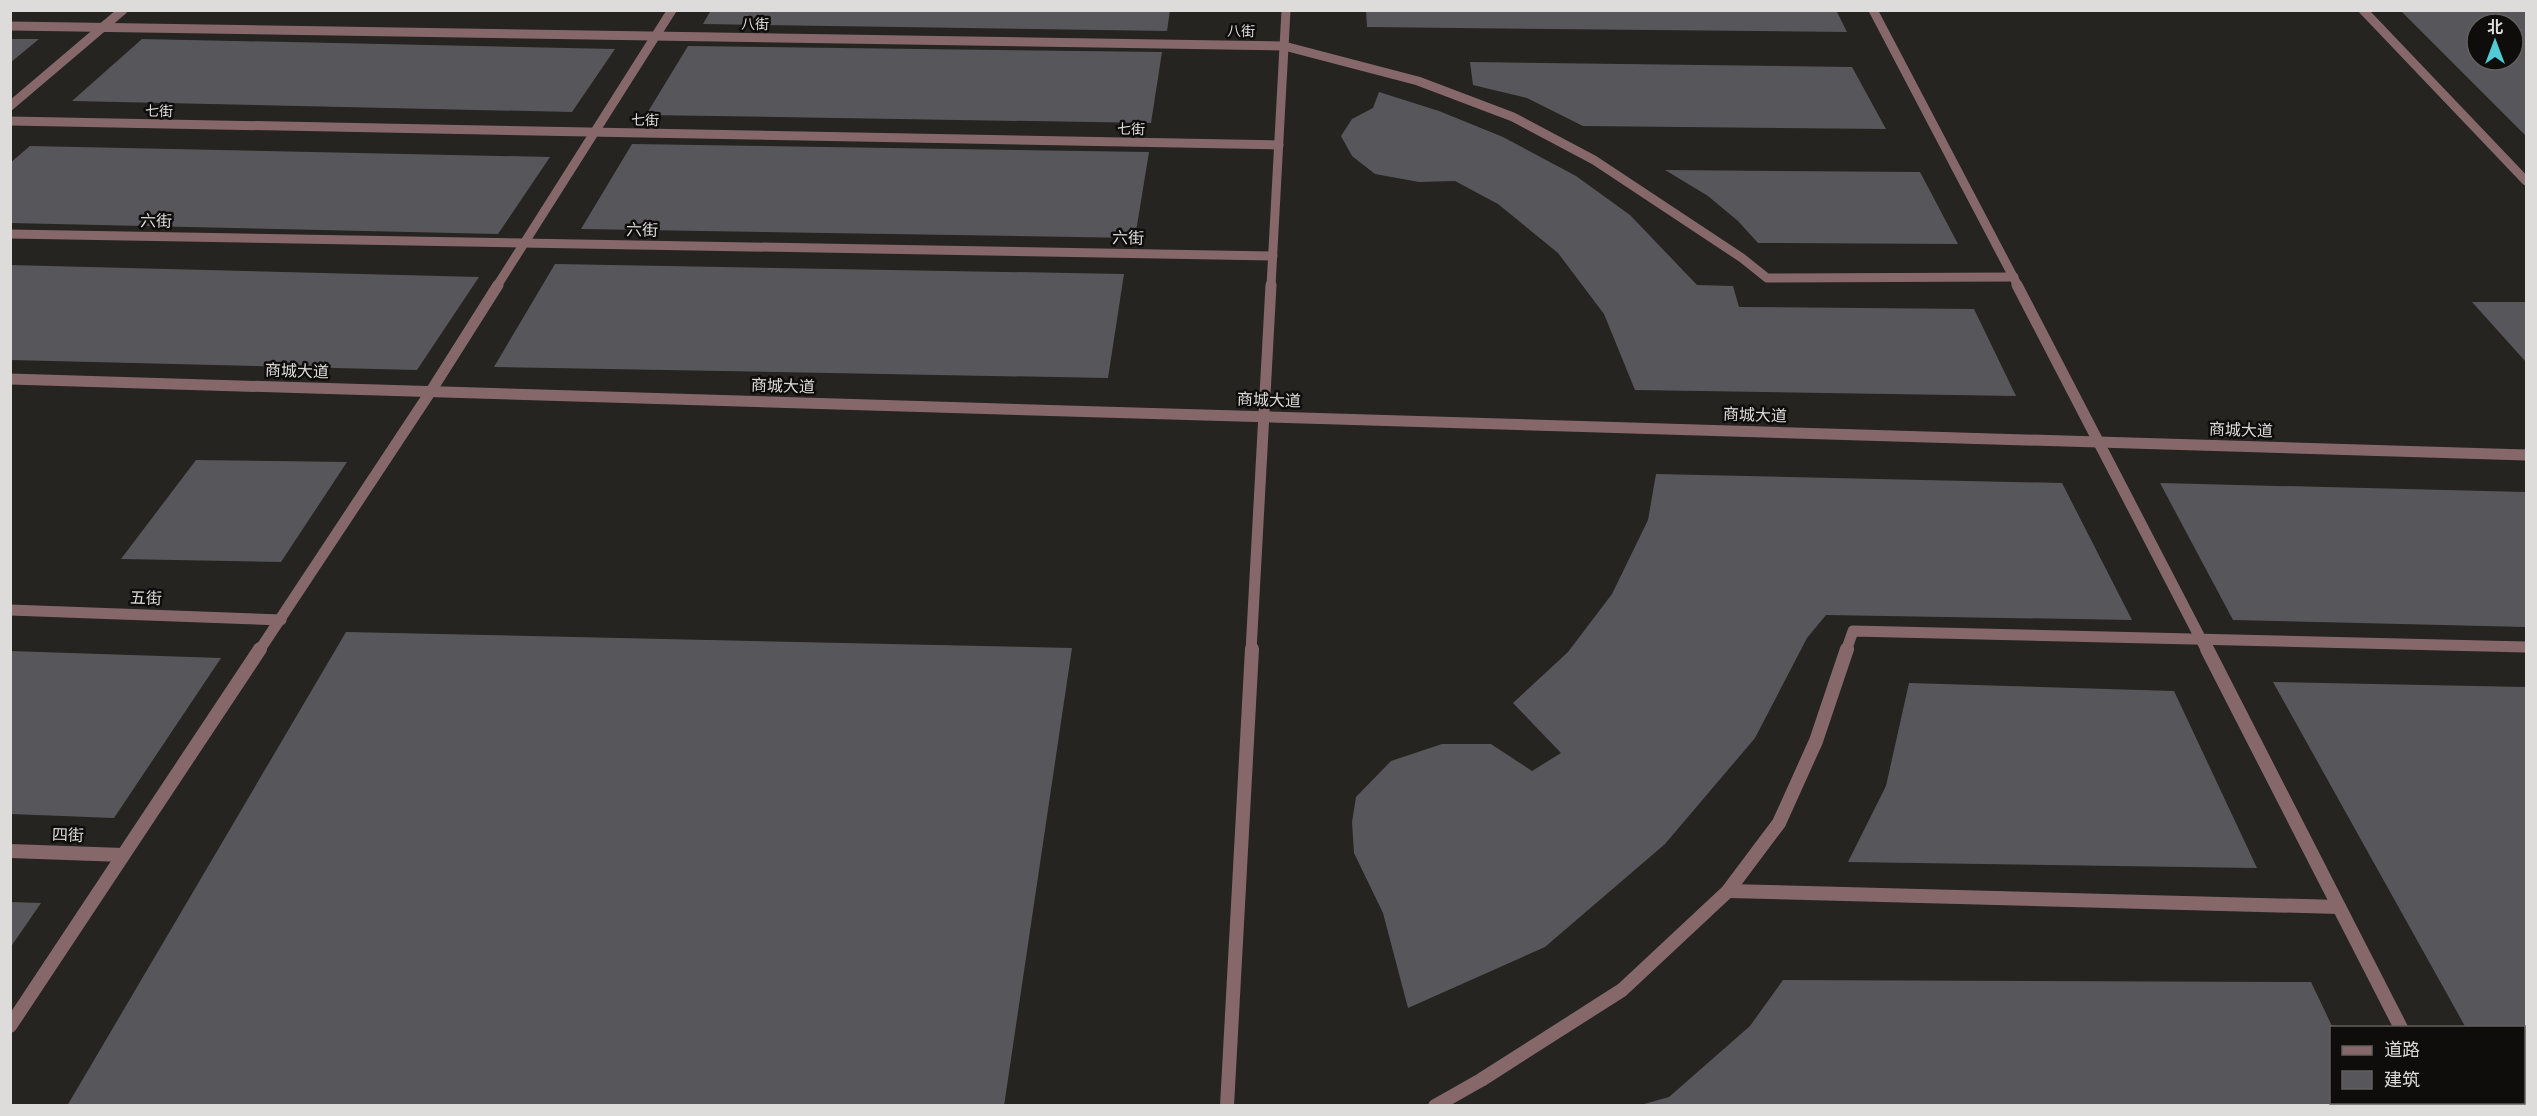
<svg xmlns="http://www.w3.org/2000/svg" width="2537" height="1116" font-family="Montserrat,'Noto Sans SC',sans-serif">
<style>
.building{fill:#57575b;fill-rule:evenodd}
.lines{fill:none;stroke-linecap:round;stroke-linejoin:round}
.service-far2{stroke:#86686b;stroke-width:9}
.service-far1{stroke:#86686b;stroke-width:11}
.service{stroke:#86686b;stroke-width:14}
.minor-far2{stroke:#86686b;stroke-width:9}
.minor-far1{stroke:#86686b;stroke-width:11}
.minor{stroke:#86686b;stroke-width:14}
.labels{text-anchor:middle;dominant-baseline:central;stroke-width:5;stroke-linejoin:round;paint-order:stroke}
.far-street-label{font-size:14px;fill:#dddcda;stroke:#0e0d0b}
.street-label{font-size:16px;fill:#dddcda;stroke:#0e0d0b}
</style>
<rect width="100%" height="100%" fill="#252420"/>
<g class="building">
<polygon points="711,10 1170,10 1167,31 703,24"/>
<polygon points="1366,10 1836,10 1847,32 1367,27"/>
<path d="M2400,10H2526V136ZM2477,24H2513V60H2477Z"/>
<polygon points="10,39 39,39 10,63"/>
<polygon points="142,39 615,49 572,112 72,101"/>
<polygon points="688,46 1162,52 1151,123 646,115"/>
<polygon points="1470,62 1852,67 1886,129 1583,126 1527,98 1473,85"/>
<polygon points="1379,92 1439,111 1503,137 1576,176 1630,215 1697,285 1733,286 1739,307 1974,309 2016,396 1635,390 1604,314 1558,253 1498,204 1455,181 1419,182 1375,174 1352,156 1341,136 1352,119 1373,108"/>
<polygon points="632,144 1149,152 1135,238 581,229"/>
<polygon points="30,146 550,157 498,234 10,223 10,163"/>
<polygon points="1665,170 1920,172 1958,244 1758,243 1738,221 1708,196"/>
<polygon points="555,264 1124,274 1108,378 494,367"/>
<polygon points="10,265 479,277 417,370 10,360"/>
<polygon points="2472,302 2526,302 2526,362"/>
<polygon points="196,460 347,462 281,562 121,559"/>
<polygon points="1656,474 2062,483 2132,620 1826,615 1807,638 1755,738 1665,844 1545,947 1408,1008 1383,913 1354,853 1352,822 1356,797 1391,761 1442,744 1491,744 1532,771 1561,753 1513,703 1568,652 1612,594 1648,520"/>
<polygon points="2160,483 2526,492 2526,627 2233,620"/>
<polygon points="346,632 1072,648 1004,1106 67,1106"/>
<polygon points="10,651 221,658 114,818 10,814"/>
<polygon points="2273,682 2526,687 2526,1106 2510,1106 2508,1102 2524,1102 2524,1028 2466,1028"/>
<polygon points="1909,683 2174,691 2257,868 1848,862 1886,786"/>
<polygon points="10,902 41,903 10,948"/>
<polygon points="1783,980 2311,982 2333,1028 2332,1102 2370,1102 2372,1106 1637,1106 1669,1097 1750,1026"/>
</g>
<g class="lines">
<g class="service-far2">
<polyline points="1873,10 2018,286"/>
<polyline points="2363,10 2526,181"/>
<polyline points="10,26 1284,46 1418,81 1513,117 1594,160 1742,258 1767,278 2014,277"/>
<polyline points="10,106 123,10"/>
<polyline points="10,121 1279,145"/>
<polyline points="10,234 1273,256"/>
<polyline points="497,286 672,10"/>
</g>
<g class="service-far1">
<polyline points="2017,285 2207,651"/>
<polyline points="10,610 281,620"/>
<polyline points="259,651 431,391 498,285"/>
<polyline points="1846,651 1853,631 2526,647"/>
</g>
<g class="service">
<polyline points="2207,649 2401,1028"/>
<polyline points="10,851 123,855"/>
<polyline points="1728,891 2339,907"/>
<polyline points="10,1026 260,649"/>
<polyline points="2440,1102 2441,1106"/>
<polyline points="1435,1106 1481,1080 1622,990 1728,891 1779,823 1816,741 1847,649"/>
</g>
<polyline class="minor-far2" points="1271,286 1286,10"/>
<g class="minor-far1">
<polyline points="10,379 2526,455"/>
<polyline points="1251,651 1271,285"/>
</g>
<polyline class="minor" points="1227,1106 1252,649"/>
</g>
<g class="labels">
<g class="far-street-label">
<text transform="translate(755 24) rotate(1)">八街</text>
<text transform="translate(1241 31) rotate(1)">八街</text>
<text transform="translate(159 111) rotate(1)">七街</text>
<text transform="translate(645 120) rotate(1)">七街</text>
<text transform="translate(1131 129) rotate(1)">七街</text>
</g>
<g class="street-label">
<text transform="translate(156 221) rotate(1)">六街</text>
<text transform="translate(642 230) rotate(1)">六街</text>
<text transform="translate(1128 238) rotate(1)">六街</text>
<text transform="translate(297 371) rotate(2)">商城大道</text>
<text transform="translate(783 386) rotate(2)">商城大道</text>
<text transform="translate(1269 400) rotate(2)">商城大道</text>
<text transform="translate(1755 415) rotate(2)">商城大道</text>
<text transform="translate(2241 430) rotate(2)">商城大道</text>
<text transform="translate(146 598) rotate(2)">五街</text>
<text transform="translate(68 835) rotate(2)">四街</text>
</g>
</g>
<rect width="2537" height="1116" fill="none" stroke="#dddcda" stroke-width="24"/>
<rect x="2330" y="1026" width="195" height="78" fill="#0e0d0b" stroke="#61605e" stroke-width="1.5"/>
<rect x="2342" y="1046" width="30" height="9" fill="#86686b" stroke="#61605e" stroke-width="1.5"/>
<text x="2384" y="1056" font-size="18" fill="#dddcda">道路</text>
<rect x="2342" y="1071" width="30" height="18" fill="#57575b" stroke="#61605e" stroke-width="1.5"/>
<text x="2384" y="1086" font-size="18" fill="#dddcda">建筑</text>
<g transform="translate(2495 42)"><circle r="28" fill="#0e0d0b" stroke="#61605e" stroke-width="1.5"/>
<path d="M0-4.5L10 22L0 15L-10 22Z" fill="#51ccd5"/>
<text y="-9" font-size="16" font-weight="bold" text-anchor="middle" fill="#dddcda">北</text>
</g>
</svg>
